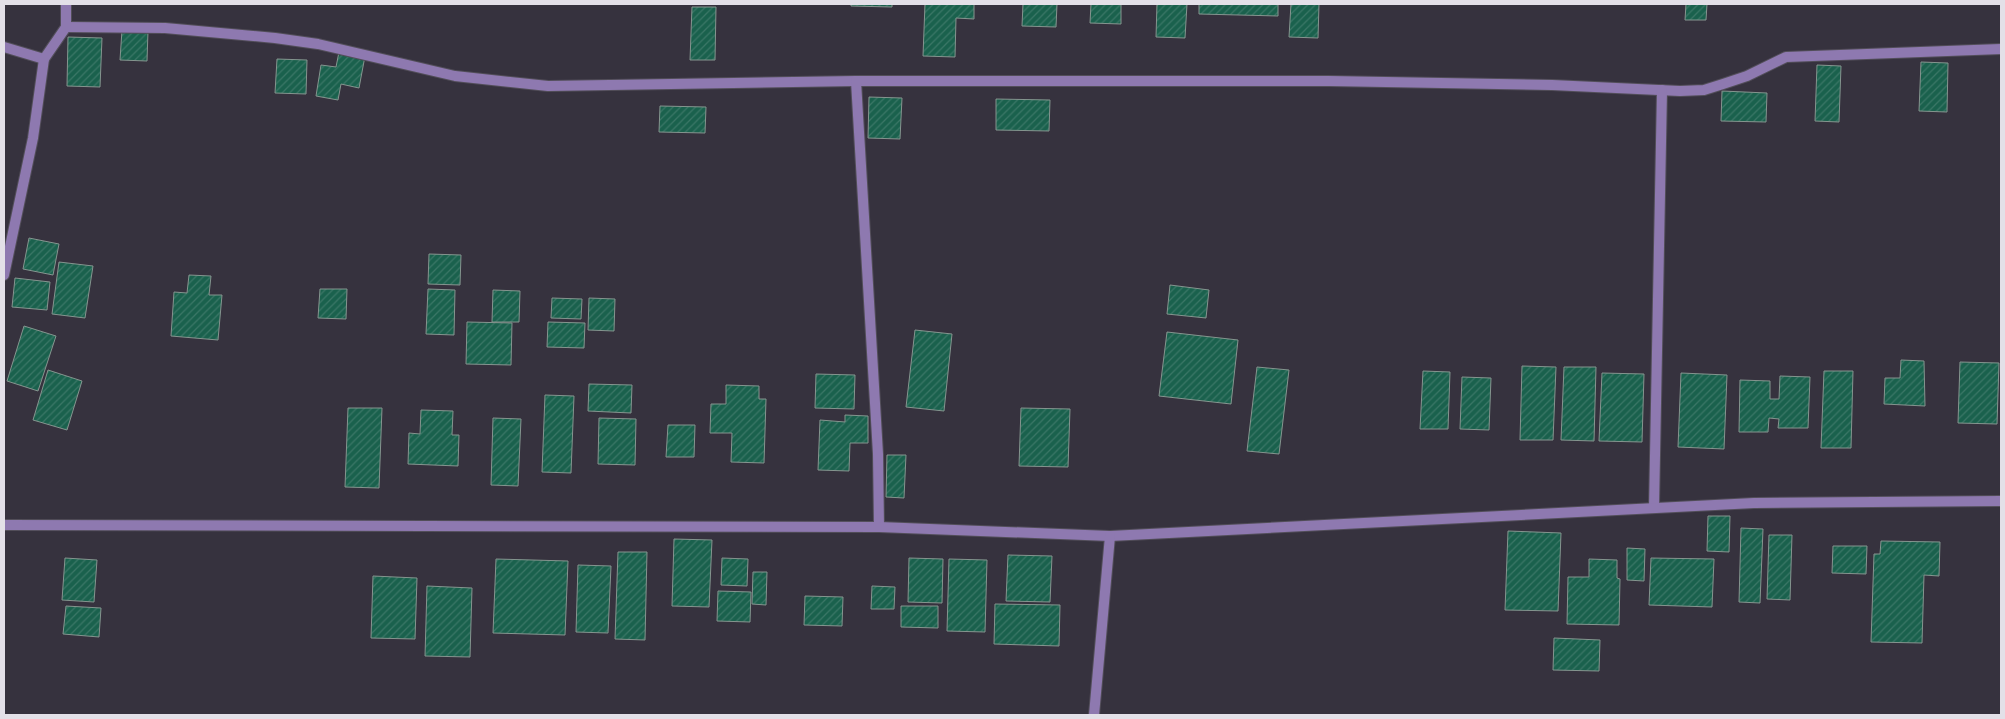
<svg xmlns="http://www.w3.org/2000/svg" width="2005" height="719" font-family="'Exo 2',sans-serif">
<style>
.building{fill:url(#building-hatch);stroke:#85958f}
.lines{fill:none;stroke-linecap:round;stroke-linejoin:round}
.street-casing{stroke:#524e59;stroke-width:12}
.street{stroke:#8e79b0;stroke-width:10}
</style>
<defs>
<pattern id="building-hatch" width="6" height="6" patternUnits="userSpaceOnUse" patternTransform="scale(1.25)"><rect width="6" height="6" fill="#1a614d"/><path d="M-1 1l2-2M0 6l6-6M5 7l2-2" fill="none" stroke="#3b7767"/></pattern>
</defs>
<rect width="100%" height="100%" fill="#36323e"/>
<g class="building">
<polygon points="851,4 892,4 892,7 851,6"/>
<polygon points="925,4 974,4 974,19 956,18 955,57 923,56"/>
<polygon points="1023,4 1057,4 1056,27 1022,26"/>
<polygon points="1091,4 1121,4 1121,24 1090,23"/>
<polygon points="1157,4 1187,4 1185,38 1156,37"/>
<polygon points="1199,4 1278,4 1278,16 1199,14"/>
<polygon points="1291,4 1319,4 1318,38 1289,37"/>
<polygon points="1686,4 1707,4 1706,20 1685,20"/>
<polygon points="692,7 716,7 715,60 690,60"/>
<polygon points="122,30 148,31 147,61 120,60"/>
<polygon points="68,37 102,38 100,87 67,86"/>
<polygon points="339,52 365,56 359,88 341,84 338,100 316,96 321,65 336,67"/>
<polygon points="277,59 307,60 306,94 275,93"/>
<polygon points="1921,62 1948,63 1947,112 1919,111"/>
<polygon points="1817,65 1841,66 1839,122 1815,121"/>
<polygon points="1722,91 1767,93 1766,122 1721,121"/>
<polygon points="869,97 902,98 900,139 868,138"/>
<polygon points="996,99 1050,100 1049,131 996,130"/>
<polygon points="660,106 706,107 705,133 659,132"/>
<polygon points="29,238 59,244 53,275 23,269"/>
<polygon points="429,254 461,255 460,285 428,284"/>
<polygon points="59,262 93,266 85,318 52,314"/>
<polygon points="189,275 211,276 209,295 222,295 218,340 171,336 174,292 187,293"/>
<polygon points="15,278 50,282 47,310 12,307"/>
<polygon points="1170,285 1209,290 1206,318 1167,314"/>
<polygon points="320,289 347,289 346,319 318,318"/>
<polygon points="428,289 455,290 454,335 426,334"/>
<polygon points="493,290 520,291 519,322 492,322"/>
<polygon points="552,298 582,299 581,319 551,318"/>
<polygon points="589,298 615,299 614,331 588,330"/>
<polygon points="467,322 512,323 511,365 466,364"/>
<polygon points="548,322 585,323 584,348 547,347"/>
<polygon points="24,326 56,336 38,391 7,381"/>
<polygon points="915,330 952,334 944,411 906,407"/>
<polygon points="1167,332 1238,340 1231,404 1159,396"/>
<polygon points="1901,360 1924,361 1925,406 1884,404 1885,378 1900,378"/>
<polygon points="1960,362 1999,363 1997,424 1958,423"/>
<polygon points="1522,366 1556,367 1553,440 1520,440"/>
<polygon points="1257,367 1289,370 1279,454 1247,451"/>
<polygon points="1564,367 1596,367 1594,441 1561,440"/>
<polygon points="48,370 82,381 67,430 33,420"/>
<polygon points="1423,371 1450,372 1448,429 1420,429"/>
<polygon points="1824,371 1853,371 1851,448 1821,448"/>
<polygon points="1602,373 1644,374 1642,442 1599,441"/>
<polygon points="1681,373 1727,375 1724,449 1678,447"/>
<polygon points="816,374 855,375 854,409 815,408"/>
<polygon points="1780,376 1810,377 1808,428 1778,428 1779,419 1769,418 1768,432 1739,432 1740,380 1770,381 1770,399 1779,399"/>
<polygon points="1462,377 1491,378 1489,430 1460,429"/>
<polygon points="589,384 632,385 631,413 588,411"/>
<polygon points="726,385 759,386 759,399 766,399 764,463 731,462 732,433 710,433 711,404 726,404"/>
<polygon points="545,395 574,396 571,473 542,472"/>
<polygon points="348,408 382,408 379,488 345,487"/>
<polygon points="1021,408 1070,409 1068,467 1019,466"/>
<polygon points="421,410 453,411 452,435 459,435 458,466 408,464 409,433 420,434"/>
<polygon points="845,415 868,416 868,443 850,443 849,471 818,470 820,420 845,422"/>
<polygon points="493,418 521,419 518,486 491,485"/>
<polygon points="599,418 636,419 635,465 598,464"/>
<polygon points="668,425 695,425 694,457 666,457"/>
<polygon points="887,455 906,455 904,498 886,497"/>
<polygon points="1708,516 1730,516 1729,552 1707,551"/>
<polygon points="1741,528 1763,529 1760,603 1739,602"/>
<polygon points="1508,531 1561,533 1558,611 1505,610"/>
<polygon points="1769,535 1792,535 1790,600 1767,599"/>
<polygon points="674,539 712,540 709,607 672,606"/>
<polygon points="1881,541 1940,542 1939,576 1924,575 1922,643 1871,642 1874,554 1880,554"/>
<polygon points="1833,546 1867,546 1866,574 1832,573"/>
<polygon points="1627,548 1645,549 1644,581 1627,580"/>
<polygon points="618,552 647,552 645,640 615,639"/>
<polygon points="1008,555 1052,556 1050,602 1006,601"/>
<polygon points="65,558 97,560 94,602 62,600"/>
<polygon points="722,558 748,559 747,586 721,585"/>
<polygon points="909,558 943,559 942,603 908,602"/>
<polygon points="1651,558 1714,559 1712,607 1649,605"/>
<polygon points="496,559 568,561 565,635 493,633"/>
<polygon points="949,559 987,560 985,632 947,631"/>
<polygon points="1589,559 1617,560 1617,578 1620,579 1619,625 1567,624 1568,577 1589,577"/>
<polygon points="578,565 611,566 608,633 576,632"/>
<polygon points="753,572 767,572 766,605 752,604"/>
<polygon points="373,576 417,578 415,639 371,638"/>
<polygon points="427,586 472,588 470,657 425,656"/>
<polygon points="872,586 895,587 894,609 871,609"/>
<polygon points="718,591 751,592 750,622 717,621"/>
<polygon points="805,596 843,597 842,626 804,625"/>
<polygon points="995,604 1060,605 1059,646 994,644"/>
<polygon points="66,606 101,608 99,637 63,634"/>
<polygon points="901,606 938,606 938,628 901,627"/>
<polygon points="1554,638 1600,640 1599,671 1553,670"/>
</g>
<g class="lines">
<defs>
<g id="street">
<polyline points="66,27 165,28 275,38 318,44 455,76 548,86 856,81 1329,81 1552,85 1680,91 1704,90 1723,84 1747,76 1786,57 2001,49"/>
<polyline points="4,47 44,59"/>
<polyline points="856,81 878,454 879,527"/>
<polyline points="4,275 33,138 44,59 66,27 66,4"/>
<polyline points="1654,508 1662,90"/>
<polyline points="4,525 879,527 1110,536 1754,503 2001,501"/>
<polyline points="1094,715 1110,536"/>
</g>
</defs>
<use href="#street" class="street-casing"/>
<use href="#street" class="street"/>
</g>
<rect width="2005" height="719" fill="none" stroke="#e3e0e8" stroke-width="10"/>
</svg>
